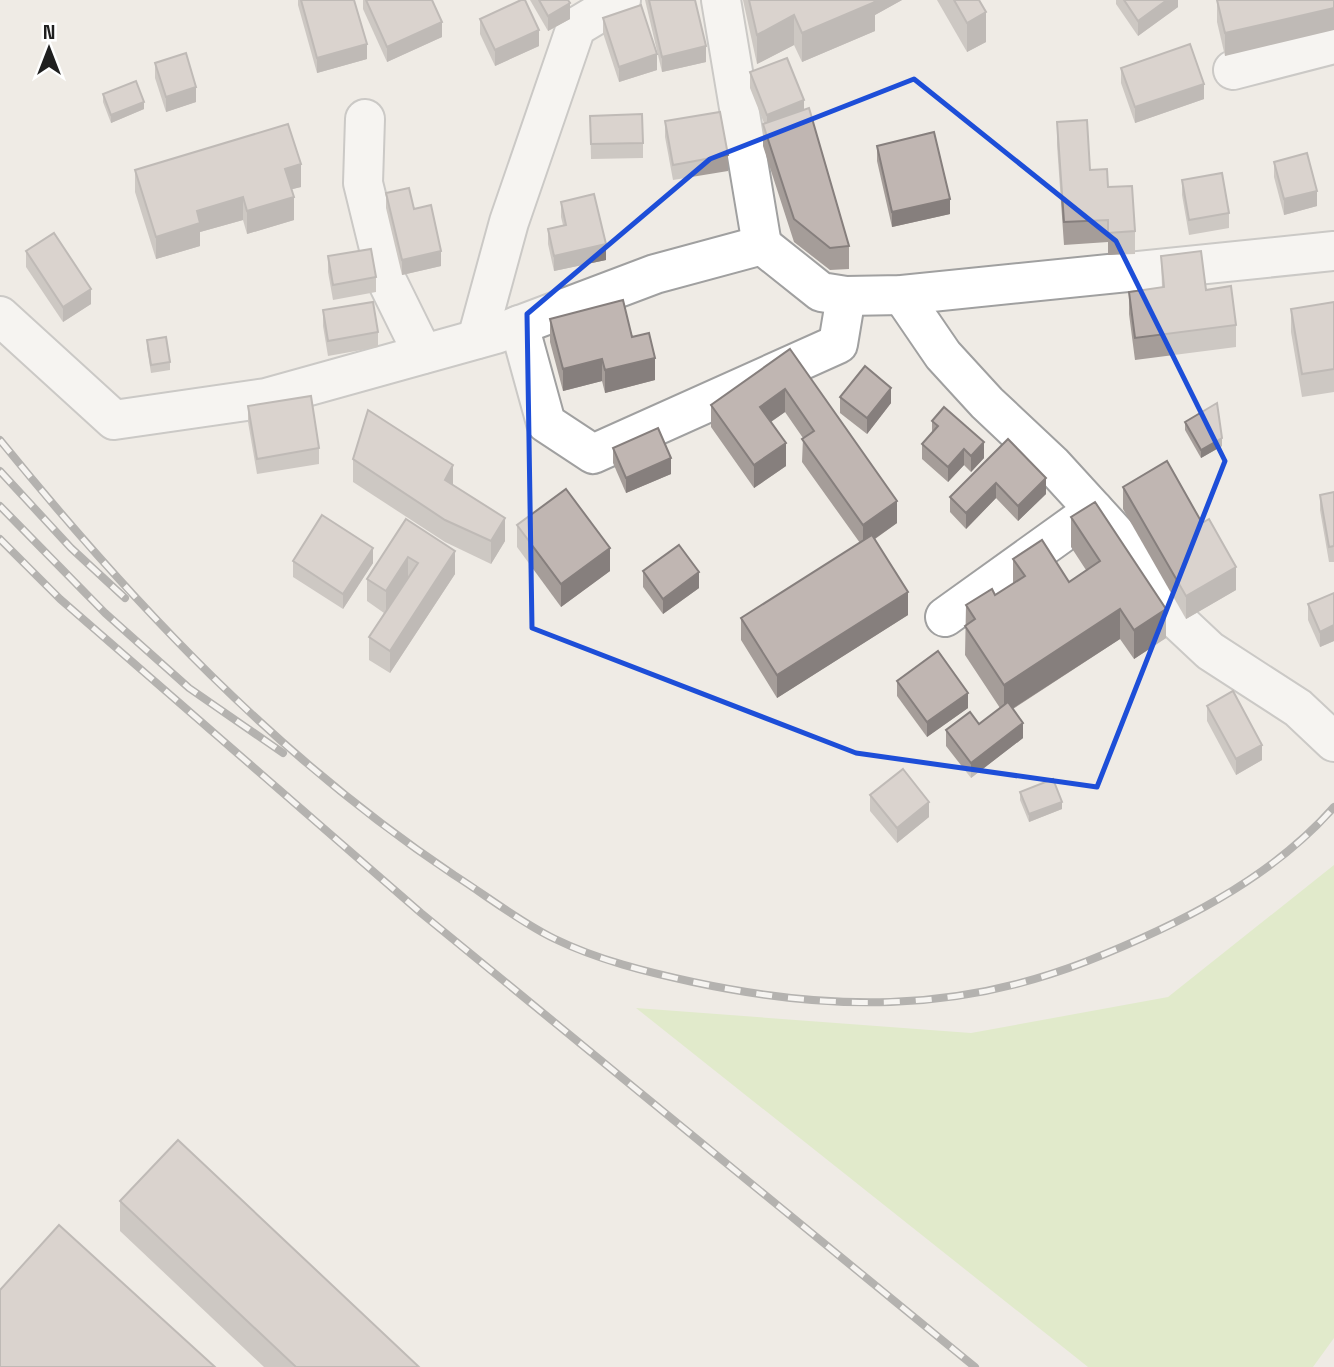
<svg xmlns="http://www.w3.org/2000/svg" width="1334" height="1367" font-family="'Space Grotesk',sans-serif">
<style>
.grass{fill:#d1e8ac}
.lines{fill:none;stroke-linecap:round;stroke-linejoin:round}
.minor-casing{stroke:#a0a0a0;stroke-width:42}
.minor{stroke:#fff;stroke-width:38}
.rail-casing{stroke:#6d6d6d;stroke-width:8}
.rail{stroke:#fff;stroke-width:5;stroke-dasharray:16;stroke-linecap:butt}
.wall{fill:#a59d99}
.shaded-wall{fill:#867f7d}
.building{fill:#c0b6b2;stroke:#867f7d;stroke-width:2}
.marked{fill:none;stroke:#1d4ed8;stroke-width:5;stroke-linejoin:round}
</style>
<rect width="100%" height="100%" fill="#efebe5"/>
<polygon class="grass" points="1334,865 1334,1338 1313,1367 1088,1367 636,1008 971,1033 1168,997"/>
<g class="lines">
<defs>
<g id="minor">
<polyline points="721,0 762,245"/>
<polyline points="1233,70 1334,44"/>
<polyline points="365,119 363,183 387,281 423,354"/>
<polyline points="902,295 943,355 987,403 1052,464 1116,534 1178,621 1210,651 1298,708 1334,742"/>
<polyline points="0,316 114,420 266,398 496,334 655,274 762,245 821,292 846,296 902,295 1334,251"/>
<polyline points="519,325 546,423 593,454 838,344 846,296"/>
<polyline points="477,339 509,222 576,27 621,0"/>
<polyline points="945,617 1094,510"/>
</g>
</defs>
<use href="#minor" class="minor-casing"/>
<use href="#minor" class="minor"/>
<defs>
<g id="rail">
<path d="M0,440C134,605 276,756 454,875C487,896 520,922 555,939C598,960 647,972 693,982C829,1011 953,1013 1085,962C1174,927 1270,880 1334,807"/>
<polyline points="0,471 71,548 125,598"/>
<polyline points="0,506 105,613 189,688 283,753"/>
<polyline points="0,539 60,599 421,913 975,1367"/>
</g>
</defs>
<use href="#rail" class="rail-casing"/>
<use href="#rail" class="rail"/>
</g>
<g class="wall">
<polygon points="298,0 354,0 367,59 317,73 298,5"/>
<polygon points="363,0 432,0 442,37 387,62 363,9"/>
<polygon points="530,0 568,0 570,19 548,31"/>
<polygon points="645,0 695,0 706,62 662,72"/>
<polygon points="743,0 902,0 875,15 875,31 802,62 794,45 757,64"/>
<polygon points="937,0 979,0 986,42 967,52"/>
<polygon points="1116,0 1178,0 1178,7 1138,36 1116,4"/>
<polygon points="1217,0 1334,0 1225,56 1217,22"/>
<polygon points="603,18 657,70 619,82 603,33"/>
<polygon points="480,19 539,46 495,66 480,34"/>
<polygon points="155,63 196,102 166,112 155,78"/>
<polygon points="1121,68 1204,99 1135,123 1121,83"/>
<polygon points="750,72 804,110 849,246 849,269 830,270 794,242 763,146 763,124 764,123 750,88"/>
<polygon points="103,94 144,109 111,123 103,102"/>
<polygon points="590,116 643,143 643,158 591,159"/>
<polygon points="665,121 728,155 728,171 673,180 665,137"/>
<polygon points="1057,122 1090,170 1108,187 1135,231 1135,254 1108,255 1108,242 1064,245 1057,145"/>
<polygon points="877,146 950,214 892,227 877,161"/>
<polygon points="1274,162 1317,206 1284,215 1274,177"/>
<polygon points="135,170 301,187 292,189 294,220 247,234 243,220 200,232 200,246 156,259 135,192"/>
<polygon points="1182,180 1229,213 1229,228 1189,235 1182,195"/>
<polygon points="386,193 441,266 402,275 386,208"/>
<polygon points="561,202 606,260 554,271 548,244 548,229 563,225 561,217"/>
<polygon points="26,251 91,304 63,322 26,267"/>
<polygon points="328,256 376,277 376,292 333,300 328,272"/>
<polygon points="1161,256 1206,290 1236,325 1236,347 1135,360 1129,314 1129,292 1162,288"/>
<polygon points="1334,302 1334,392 1302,397 1291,332 1291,309"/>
<polygon points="323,310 378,332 378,347 328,356 323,326"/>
<polygon points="550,319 632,337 655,380 605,393 602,381 563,391 550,342"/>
<polygon points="147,340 170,362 170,370 151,373 147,348"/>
<polygon points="790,349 897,523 875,539 908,615 777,698 741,640 741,618 860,543 802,462 803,438 785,412 771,422 786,466 754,488 711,427 711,405"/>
<polygon points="840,397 891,403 867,434 840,413"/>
<polygon points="248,406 319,448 319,464 257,474 248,422"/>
<polygon points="932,421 984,458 971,472 964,465 948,482 922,459 922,444 932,433"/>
<polygon points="1185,422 1222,446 1201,458 1185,430"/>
<polygon points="1008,439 1046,494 1018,521 996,498 966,529 950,512 950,497"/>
<polygon points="613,448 671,474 626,493 613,463"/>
<polygon points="353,459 453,485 505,541 491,564 445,542 353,482"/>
<polygon points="1123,487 1236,590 1186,619 1123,509"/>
<polygon points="1334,492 1334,562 1329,562 1320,510 1320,495"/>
<polygon points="1071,517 1166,638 1134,659 1120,639 1013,709 1023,738 971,778 946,746 946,730 979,724 1000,708 965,655 966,605 995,595 1013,583 1013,559 1069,582 1086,570 1071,547"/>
<polygon points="406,519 455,574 390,673 369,660 369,637 384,613 367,601 367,579"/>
<polygon points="517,525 610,571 561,607 517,547"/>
<polygon points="293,561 373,563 343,609 293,577"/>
<polygon points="643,571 699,588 663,614 643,587"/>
<polygon points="1334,593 1334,641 1320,647 1308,620 1308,604"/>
<polygon points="897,681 968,708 927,737 897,696"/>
<polygon points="1207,706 1262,760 1236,775 1207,721"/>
<polygon points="1020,792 1062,809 1029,822 1020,800"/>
<polygon points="870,795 929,817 897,843 870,811"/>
<polygon points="120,1201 419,1367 264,1367 120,1231"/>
</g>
<g class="shaded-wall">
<polygon points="870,0 902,0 875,15 875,31 802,62 802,33"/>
<polygon points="1167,0 1178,0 1178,7 1138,36 1138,21"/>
<polygon points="570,3 570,19 548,31 548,16"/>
<polygon points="1334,8 1334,30 1225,56 1225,33"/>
<polygon points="986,12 986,42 967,52 967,23"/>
<polygon points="794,15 794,45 757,64 757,35"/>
<polygon points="442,22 442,37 387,62 387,47"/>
<polygon points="539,30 539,46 495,66 495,50"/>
<polygon points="367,44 367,59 317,73 317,58"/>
<polygon points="706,46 706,62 662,72 662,57"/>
<polygon points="657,54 657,70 619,82 619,67"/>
<polygon points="1204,84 1204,99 1135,123 1135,107"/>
<polygon points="196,87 196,102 166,112 166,97"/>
<polygon points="804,100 804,115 767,130 767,115"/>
<polygon points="144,102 144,109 111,123 111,115"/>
<polygon points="301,164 301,187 285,191 285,169"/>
<polygon points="1317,191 1317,206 1284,215 1284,199"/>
<polygon points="243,197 243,220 200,232 200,246 156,259 156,237 197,211"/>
<polygon points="294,197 294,220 247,234 247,211"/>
<polygon points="950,199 950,214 892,227 892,212"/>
<polygon points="606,244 606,260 554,271 554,256"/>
<polygon points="441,251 441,266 402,275 402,260"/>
<polygon points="91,289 91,304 63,322 63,307"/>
<polygon points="655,358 655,380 605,393 605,370"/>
<polygon points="602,359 602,381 563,391 563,369"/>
<polygon points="891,388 891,403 867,434 867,418"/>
<polygon points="785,389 785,412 760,429 760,407"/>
<polygon points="1222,438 1222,446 1201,458 1201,450"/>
<polygon points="984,442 984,458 971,472 971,456"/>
<polygon points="786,443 786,466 754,488 754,465"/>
<polygon points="964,449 964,465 948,482 948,467"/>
<polygon points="671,458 671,474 626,493 626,478"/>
<polygon points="453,465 453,488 445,480"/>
<polygon points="1046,478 1046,494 1018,521 1018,506"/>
<polygon points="996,483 996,498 966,529 966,513"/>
<polygon points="897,501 897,523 863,547 863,525"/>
<polygon points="505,518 505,541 491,564 491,541"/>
<polygon points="373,548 373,563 343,609 343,594"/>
<polygon points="610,548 610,571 561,607 561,584"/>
<polygon points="455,551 455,574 390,673 390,651"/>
<polygon points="408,557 408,580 386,614 386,591"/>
<polygon points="1236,567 1236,590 1186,619 1186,596"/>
<polygon points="699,572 699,588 663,614 663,599"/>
<polygon points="908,592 908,615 777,698 777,675"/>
<polygon points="1120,609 1120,639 1004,714 1004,685"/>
<polygon points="1166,609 1166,638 1134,659 1134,630"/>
<polygon points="1334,625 1334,641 1320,647 1320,632"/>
<polygon points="968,693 968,708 927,737 927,722"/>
<polygon points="1023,723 1023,738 971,778 971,763"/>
<polygon points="1262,745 1262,760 1236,775 1236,759"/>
<polygon points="929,802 929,817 897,843 897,828"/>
<polygon points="1062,802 1062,809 1029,822 1029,814"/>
</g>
<g class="building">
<polygon points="301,0 354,0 367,44 317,58"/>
<polygon points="366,0 432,0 442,22 387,47"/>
<polygon points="521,0 525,0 539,30 495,50 480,19"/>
<polygon points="539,0 568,0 570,3 548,16"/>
<polygon points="649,0 695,0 706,46 662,57"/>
<polygon points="749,0 874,0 875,2 802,33 794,15 757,35"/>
<polygon points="954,0 979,0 986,12 967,23"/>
<polygon points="1124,0 1167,0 1138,21"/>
<polygon points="1217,0 1334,0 1334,8 1225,33"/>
<polygon points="641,5 657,54 619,67 603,18"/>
<polygon points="1190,44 1204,84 1135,107 1121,68"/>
<polygon points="186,53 196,87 166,97 155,63"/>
<polygon points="787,58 804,100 767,115 750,72"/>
<polygon points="136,81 144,102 111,115 103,94"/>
<polygon points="809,108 849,246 830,248 794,219 763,124"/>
<polygon points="720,112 728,155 673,165 665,121"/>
<polygon points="642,114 643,143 591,144 590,116"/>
<polygon points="1087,120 1090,170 1107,169 1108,187 1132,186 1135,231 1108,233 1108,220 1064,222 1057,122"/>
<polygon points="288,124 301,164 285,169 294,197 247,211 243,197 197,211 200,223 156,237 135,170"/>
<polygon points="934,132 950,199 892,212 877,146"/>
<polygon points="1307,153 1317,191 1284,199 1274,162"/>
<polygon points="1222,173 1229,213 1189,220 1182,180"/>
<polygon points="409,188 414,209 431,205 441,251 402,260 386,193"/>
<polygon points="594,194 606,244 554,256 548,229 566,225 561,202"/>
<polygon points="54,233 91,289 63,307 26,251"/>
<polygon points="371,249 376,277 333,285 328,256"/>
<polygon points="1201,251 1206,290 1231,286 1236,325 1135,338 1129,292 1164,287 1161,256"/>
<polygon points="623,300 632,337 649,333 655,358 605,370 602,359 563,369 550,319"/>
<polygon points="373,302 378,332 328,341 323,310"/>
<polygon points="1334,302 1334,369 1302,374 1291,309"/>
<polygon points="166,337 170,362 151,365 147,340"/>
<polygon points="790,349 897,501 863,525 802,439 814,431 785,389 760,407 786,443 754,465 711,405"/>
<polygon points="865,366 891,388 867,418 840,397"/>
<polygon points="311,396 319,448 257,459 248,406"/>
<polygon points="1217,403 1222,438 1201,450 1185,422"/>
<polygon points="944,407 984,442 971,456 964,449 948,467 922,444 938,426 932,421"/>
<polygon points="368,410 453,465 445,480 505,518 491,541 445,520 353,459"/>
<polygon points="658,428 671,458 626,478 613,448"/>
<polygon points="1008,439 1046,478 1018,506 996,483 966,513 950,497"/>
<polygon points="1167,461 1202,523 1209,519 1236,567 1186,596 1123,487"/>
<polygon points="566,489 610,548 561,584 517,525"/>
<polygon points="1334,492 1334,546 1329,547 1320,495"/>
<polygon points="1095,502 1166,609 1134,630 1120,609 1004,685 965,626 975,619 966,605 992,589 995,595 1025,576 1013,559 1042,540 1069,582 1100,561 1071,517"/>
<polygon points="322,515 373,548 343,594 293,561"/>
<polygon points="406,519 455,551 390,651 369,637 418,563 408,557 386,591 367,579"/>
<polygon points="872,535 908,592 777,675 741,618"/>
<polygon points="679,545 699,572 663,599 643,571"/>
<polygon points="1334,593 1334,625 1320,632 1308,604"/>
<polygon points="938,651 968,693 927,722 897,681"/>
<polygon points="1233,691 1262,745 1236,759 1207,706"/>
<polygon points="1008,702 1023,723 971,763 946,730 970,712 979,724"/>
<polygon points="903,769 929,802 897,828 870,795"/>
<polygon points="1053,779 1062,802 1029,814 1020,792"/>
<polygon points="178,1140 419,1367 296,1367 120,1201"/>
<polygon points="59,1225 215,1367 0,1367 0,1290"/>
</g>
<path d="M0 0H1334V1367H0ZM914,79L1116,241L1225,461L1097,787L856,753L532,628L527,314L710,159Z" fill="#efebe5" fill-opacity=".55" fill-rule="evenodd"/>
<path class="marked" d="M914,79L1116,241L1225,461L1097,787L856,753L532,628L527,314L710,159Z"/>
<g transform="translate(49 49)" stroke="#ffffff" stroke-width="5" paint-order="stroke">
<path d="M0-5L12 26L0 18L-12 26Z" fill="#1f1f1f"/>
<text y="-10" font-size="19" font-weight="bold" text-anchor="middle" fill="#1f1f1f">N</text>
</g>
</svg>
